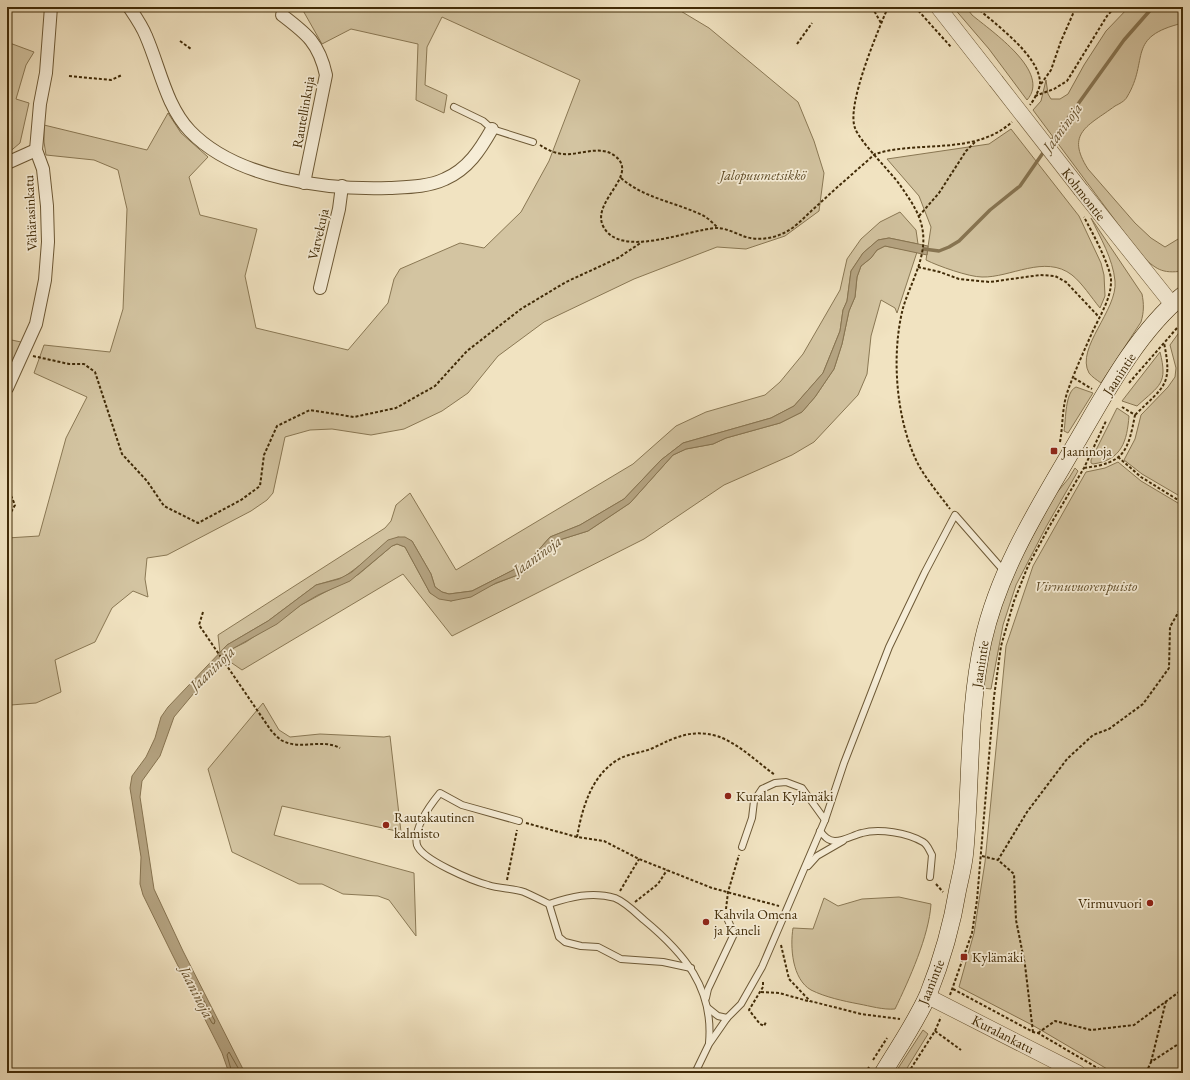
<svg xmlns="http://www.w3.org/2000/svg" width="1190" height="1080" font-family="'EB Garamond',serif">
<style>
.green{fill:#d3c4a1;stroke:#8a7854}
.water{fill:#b5a482;stroke:#877451}
.lines{fill:none;stroke-linecap:round;stroke-linejoin:round}
.shore{stroke:#7b6844;stroke-width:1}
.stream{stroke:#877451;stroke-width:3.5}
.service-casing{stroke:#6d5936;stroke-width:8}
.minor-casing{stroke:#6d5936;stroke-width:14}
.tertiary-casing{stroke:#6d5936;stroke-width:16}
.secondary-casing{stroke:#412b07;stroke-width:18}
.path{stroke:#412b07;stroke-width:2;stroke-dasharray:3 2;stroke-linecap:butt}
.service{stroke:#f6edd7;stroke-width:6}
.minor{stroke:#f6edd7;stroke-width:12}
.tertiary{stroke:#f6edd7;stroke-width:15}
.secondary{stroke:#f6edd7;stroke-width:17}
.tertiary-bridge-casing{stroke:#6d5936;stroke-width:16;stroke-linecap:butt}
.tertiary-bridge{stroke:#f6edd7;stroke-width:15}
.poi-dot{fill:#8f2418;stroke:#f6edd7;stroke-width:1.5}
.labels{text-anchor:middle;dominant-baseline:central;stroke-width:3.5;stroke-linejoin:round;paint-order:stroke}
.street-label{font-size:14px;fill:#412b07;stroke:#f6edd7}
.park-label{font-size:14px;font-style:italic;fill:#5e4a26;stroke:#f6edd7}
.poi-label{font-size:14px;fill:#412b07;stroke:#f6edd7;text-anchor:start}
.water-label{font-size:15px;font-style:italic;fill:#644f2c;stroke:#f6edd7}
</style>
<rect width="100%" height="100%" fill="#f1e3c1"/>
<filter id="stains"><feTurbulence type="fractalNoise" baseFrequency=".005" numOctaves="4"/><feColorMatrix values="0 0 0 0 .2 0 0 0 0 .09 0 0 0 0 .02 0 0 0 .5 -.17"/></filter>
<radialGradient id="worn" r=".72"><stop offset=".6" stop-color="#630" stop-opacity="0"/><stop offset="1" stop-color="#630" stop-opacity=".3"/></radialGradient>
<g class="green">
<polygon points="301,7 674,7 709,28 798,102 814,141 824,173 819,211 785,236 746,249 717,247 634,279 544,322 498,356 468,393 442,411 404,429 371,435 332,429 310,430 285,437 273,493 267,500 251,511 167,555 147,558 145,579 148,597 133,591 112,608 95,642 55,660 61,692 36,703 11,705 7,695 7,538 39,536 66,438 87,397 34,373 44,345 110,352 123,309 127,209 118,170 94,160 46,155 44,142 44,125 147,150 168,113 181,133 208,157 189,177 200,215 257,229 245,276 256,328 348,350 388,303 394,279 400,269 460,243 484,248 521,212 549,161 580,80 442,17 427,47 425,85 447,95 444,113 416,100 418,44 351,29 322,44"/>
<path d="M953,7H966L972,15C991,31 1052,72 1027,100L989,49Z"/>
<path d="M1129,7H1183V23C1125,37 1150,59 1127,97C1125,101 1119,104 1115,106C1088,126 1065,133 1088,169L1135,223L1151,238L1165,247L1183,236V271C1161,274 1156,269 1141,255L1033,110L1041,101L1046,80L1048,94L1051,99H1060L1068,94L1084,65L1106,31Z"/>
<polygon points="7,42 34,52 26,65 16,99 29,103 20,143 7,154"/>
<path d="M1011,129L1079,216L1101,263L1104,275L1105,296L1100,308C1091,297 1082,283 1072,275C1045,254 1010,278 982,277C969,277 938,266 926,260L931,227L919,196L887,159L989,144Z"/>
<polygon points="900,212 916,230 918,244 889,238 878,240 863,253 851,271 847,301 843,310 840,331 823,373 794,406 771,418 683,443 661,460 624,499 580,525 550,537 527,563 472,591 449,594 442,592 435,587 431,574 412,541 398,537 344,577 316,585 268,621 227,645 220,653 218,635 385,528 391,521 396,505 410,493 456,570 633,464 676,426 706,412 765,395 780,382 803,354 840,290 847,259 861,239 880,222"/>
<path d="M1091,218L1142,294C1144,304 1144,312 1141,322L1101,383C1097,380 1092,377 1089,373C1075,348 1118,310 1115,281C1113,259 1100,237 1091,218Z"/>
<polygon points="885,246 917,252 897,313 895,308 881,300 871,336 867,374 858,395 814,442 792,455 724,485 644,539 452,636 403,574 242,670 226,659 232,649 246,642 301,605 359,574 392,546 397,544 405,547 430,593 451,601 515,576 533,564 542,553 556,541 588,531 630,503 673,455 686,449 713,444 726,438 780,423 802,412 815,397 834,369 842,344 849,311 855,297 857,277 861,266 871,258 877,250"/>
<polygon points="1183,327 1183,498 1142,474 1124,460 1135,439 1141,415 1168,387 1175,377 1176,368 1170,345"/>
<polygon points="7,339 21,342 11,365 7,364"/>
<path d="M1160,352C1168,384 1160,385 1137,406L1122,401Z"/>
<path d="M1076,387L1093,393L1068,433L1064,431C1066,419 1065,392 1076,387Z"/>
<path d="M1117,408L1129,416C1127,441 1122,460 1093,464L1091,463V460Z"/>
<polygon points="1118,462 1141,481 1183,506 1183,1073 1114,1073 1034,1026 959,987 974,933 985,862 1006,646 1033,566 1086,472 1105,468"/>
<polygon points="1075,468 1078,471 1046,527 1016,585 1003,625 991,689 983,688 989,645 1009,581 1054,496 1069,478"/>
<polygon points="263,703 279,730 290,737 320,734 384,737 390,736 401,832 282,806 274,835 414,873 416,936 389,900 378,896 343,894 322,884 299,884 232,852 208,769"/>
<path d="M899,897L931,904C929,936 909,980 895,1009C883,1010 870,1006 859,1004C843,1001 825,997 811,990C792,979 790,947 793,928L813,929L824,898L838,906L862,899Z"/>
<polygon points="923,1030 928,1034 904,1073 895,1073"/>
</g>
<polygon class="water" points="889,238 928,246 927,255 885,246 877,250 871,258 861,266 857,277 855,297 849,311 842,344 834,369 815,397 802,412 780,423 726,438 713,444 686,449 673,455 630,503 588,531 556,541 542,553 526,572 496,583 471,597 451,601 439,599 430,593 405,547 397,544 392,546 350,581 318,595 301,605 277,624 232,649 226,659 214,669 174,717 160,756 142,781 140,797 154,889 183,951 245,1073 229,1073 222,1053 172,954 143,895 140,884 141,857 130,788 132,776 146,757 155,738 161,717 168,707 227,645 268,621 316,585 339,579 352,572 388,540 398,537 405,537 412,541 431,574 435,587 442,592 449,594 472,591 527,563 550,537 580,525 624,499 661,460 683,443 771,418 794,406 823,373 840,331 843,310 847,301 851,271 863,253 878,240"/>
<g class="lines">
<g class="shore">
<polygon points="200,996 202,997 215,1021 214,1024 212,1023 199,999"/>
<polyline points="232,1073 227,1055 229,1052 241,1073"/>
</g>
<g class="stream">
<polyline points="1050,143 1124,40 1153,7"/>
<polyline points="924,249 939,251 949,247 959,241 990,210 1020,186 1045,150"/>
</g>
<defs>
<g id="service">
<polyline points="454,107 483,121 492,129 533,142"/>
<path d="M519,821L462,805L440,793C431,804 413,828 417,845C422,860 473,881 488,885C500,889 513,888 524,892C533,896 541,900 549,904C570,897 592,891 615,898C625,902 635,912 644,920C684,953 714,988 709,1043"/>
<path d="M820,831C824,836 828,841 835,841C845,841 853,835 862,833C879,828 908,833 923,842C928,845 929,850 932,855L930,877"/>
<polyline points="742,847 752,818 754,801 762,789 775,783 786,782 802,788 825,820"/>
<polyline points="808,866 817,856 843,841"/>
<polyline points="549,904 559,937 565,942 581,946 598,947 621,959 663,962 691,968"/>
<polyline points="706,998 708,989 734,934 727,918"/>
<polyline points="708,1008 718,1016 727,1018"/>
<polyline points="695,1073 709,1044 727,1018 741,1004 762,967 825,820 844,763 889,647 925,572 955,515 1004,571"/>
</g>
<g id="minor">
<path d="M129,7C135,16 142,26 146,36C160,68 166,106 190,131C236,179 326,190 389,188C408,187 428,187 445,179C468,169 480,150 492,129"/>
<path d="M282,15C307,34 319,43 326,75L304,183"/>
<polyline points="7,163 36,150"/>
<polyline points="320,288 339,209 342,186"/>
<polyline points="7,388 36,324 45,280 48,242 47,206 43,169 36,150 40,104 46,73 51,7"/>
</g>
<g id="tertiary">
<polyline points="938,7 996,81"/>
<polyline points="1081,190 1172,304"/>
<polyline points="927,996 1078,1073"/>
</g>
<path id="secondary" d="M883,1073C898,1048 916,1022 928,995C942,960 952,925 958,888C961,875 964,863 965,850C971,781 968,709 983,641C1000,565 1044,499 1082,433C1109,386 1141,329 1183,295"/>
</defs>
<use href="#service" class="service-casing"/>
<use href="#minor" class="minor-casing"/>
<use href="#tertiary" class="tertiary-casing"/>
<use href="#secondary" class="secondary-casing"/>
<g class="path">
<polyline points="872,7 881,23"/>
<path d="M888,7C878,31 846,105 855,128C860,142 889,170 900,185C910,200 921,214 923,233C926,259 910,284 903,308C891,355 896,419 917,462C925,478 939,494 950,509"/>
<polyline points="915,7 951,47"/>
<path d="M976,7C995,24 1040,56 1040,83C1040,89 1034,100 1030,105"/>
<polyline points="180,41 191,49"/>
<polyline points="797,44 812,23"/>
<polyline points="69,76 111,80 122,75"/>
<polyline points="1041,84 1051,70 1061,41 1076,7"/>
<polyline points="1035,96 1054,89 1067,81 1107,16 1115,7"/>
<path d="M540,145C546,149 554,153 562,154C579,156 600,144 615,156C640,175 591,201 603,226C620,260 689,229 717,228C726,228 735,233 743,236C756,241 771,239 784,233C797,227 808,213 819,204C837,187 856,171 875,154C920,140 974,156 1012,122"/>
<path d="M621,178C645,199 676,202 704,216C709,219 714,224 718,228"/>
<polyline points="919,216 939,193 966,151 976,141"/>
<polyline points="918,267 940,272 959,279 990,282 1040,275 1055,276 1066,282 1099,317"/>
<polyline points="33,356 69,364 84,364 95,372 122,454 147,481 164,506 198,523 241,500 260,486 264,455 277,426 310,410 354,417 396,408 435,386 467,351 521,309 566,282 618,258 642,242"/>
<polyline points="1074,378 1092,389"/>
<polyline points="1129,383 1177,328 1183,327"/>
<path d="M1135,415C1164,386 1173,386 1164,343"/>
<path d="M1060,442C1063,425 1062,409 1067,393C1074,373 1083,353 1092,333C1099,317 1112,298 1111,279C1109,263 1092,232 1084,217"/>
<polyline points="1118,457 1141,477 1183,503"/>
<path d="M1084,468C1125,463 1128,451 1135,415L1122,407"/>
<polyline points="9,491 15,505 10,514"/>
<path d="M203,612L199,625L270,729C273,733 277,737 281,740C300,751 321,738 340,748"/>
<polyline points="526,823 577,837 604,841 639,859 712,888 779,906"/>
<path d="M577,837C582,809 591,775 619,759C630,753 642,753 653,748C676,737 691,729 717,736C738,743 757,762 775,775"/>
<polyline points="982,856 998,860"/>
<polyline points="507,880 517,830"/>
<polyline points="936,884 943,892"/>
<polyline points="620,891 639,859"/>
<polyline points="635,902 658,884 667,870"/>
<polyline points="726,909 728,892 739,855"/>
<polyline points="781,945 789,979 810,1001 861,1014 900,1019"/>
<polyline points="763,982 763,987 749,1010 760,1024 764,1026 766,1022"/>
<polyline points="953,989 1033,1032 1038,1033 1106,1073"/>
<polyline points="761,992 779,993 808,1001"/>
<polyline points="950,995 972,933 977,900 994,697 1001,646 1014,601 1028,566 1049,527 1084,468 1106,421"/>
<polyline points="935,1031 961,1050"/>
<polyline points="1033,1032 1025,965 1016,920 1014,874 998,860 1027,812 1067,759 1093,735 1109,729 1143,704 1169,668 1170,627 1183,604"/>
<polyline points="1038,1033 1055,1021 1091,1030 1134,1025 1183,989"/>
<polyline points="873,1060 887,1038"/>
<polyline points="1151,1062 1166,1001"/>
<polyline points="866,1073 869,1067"/>
<polyline points="908,1073 935,1031 941,1017"/>
<polyline points="1146,1073 1151,1062 1183,1041"/>
</g>
<use href="#service" class="service"/>
<use href="#minor" class="minor"/>
<use href="#tertiary" class="tertiary"/>
<use href="#secondary" class="secondary"/>
<defs>
<polyline id="tertiary-bridge" points="996,81 1081,190"/>
</defs>
<use href="#tertiary-bridge" class="tertiary-bridge-casing"/>
<use href="#tertiary-bridge" class="tertiary-bridge"/>
</g>
<g class="poi-dot">
<rect x="1050" y="447" width="8" height="8" rx="2"/>
<circle cx="728" cy="796" r="4"/>
<circle cx="386" cy="825" r="4"/>
<circle cx="1150" cy="903" r="4"/>
<circle cx="706" cy="922" r="4"/>
<rect x="960" y="953" width="8" height="8" rx="2"/>
</g>
<g class="labels">
<g class="street-label">
<text transform="translate(303 112) rotate(-80)">Rautellinkuja</text>
<text transform="translate(1084 194) rotate(52)">Kohmontie</text>
<text transform="translate(30 213) rotate(-93)">Vähärasinkatu</text>
<text transform="translate(318 234) rotate(-77)">Varvekuja</text>
<text transform="translate(1119 374) rotate(-57)">Jaanintie</text>
<text transform="translate(980 664) rotate(-81)">Jaanintie</text>
<text transform="translate(931 982) rotate(-68)">Jaanintie</text>
<text transform="translate(1003 1034) rotate(27)">Kuralankatu</text>
</g>
<g class="park-label">
<text x="763" y="175">Jalopuumetsikkö</text>
<text x="1086" y="586">Virmuvuorenpuisto</text>
</g>
<g class="poi-label">
<text x="1062" y="451">Jaaninoja</text>
<text x="736" y="796">Kuralan Kylämäki</text>
<text x="394" y="817">Rautakautinen<tspan x="394" dy="16">kalmisto</tspan></text>
<text x="1142" y="903" text-anchor="end">Virmuvuori</text>
<text x="714" y="914">Kahvila Omena<tspan x="714" dy="16">ja Kaneli</tspan></text>
<text x="972" y="957">Kylämäki</text>
</g>
<g class="water-label">
<text transform="translate(1062 127) rotate(-54)">Jaaninoja</text>
<text transform="translate(537 555) rotate(-36)">Jaaninoja</text>
<text transform="translate(212 668) rotate(-44)">Jaaninoja</text>
<text transform="translate(197 992) rotate(63)">Jaaninoja</text>
</g>
</g>
<rect width="1190" height="1080" fill="none" stroke="#f1e3c1" stroke-width="24"/>
<rect x="8" y="8" width="1174" height="1064" fill="none" stroke="#412b07" stroke-width="2"/>
<rect x="12" y="12" width="1166" height="1056" fill="none" stroke="#412b07"/>
<rect width="100%" height="100%" filter="url(#stains)"/>
<rect width="100%" height="100%" fill="url(#worn)"/>
</svg>
